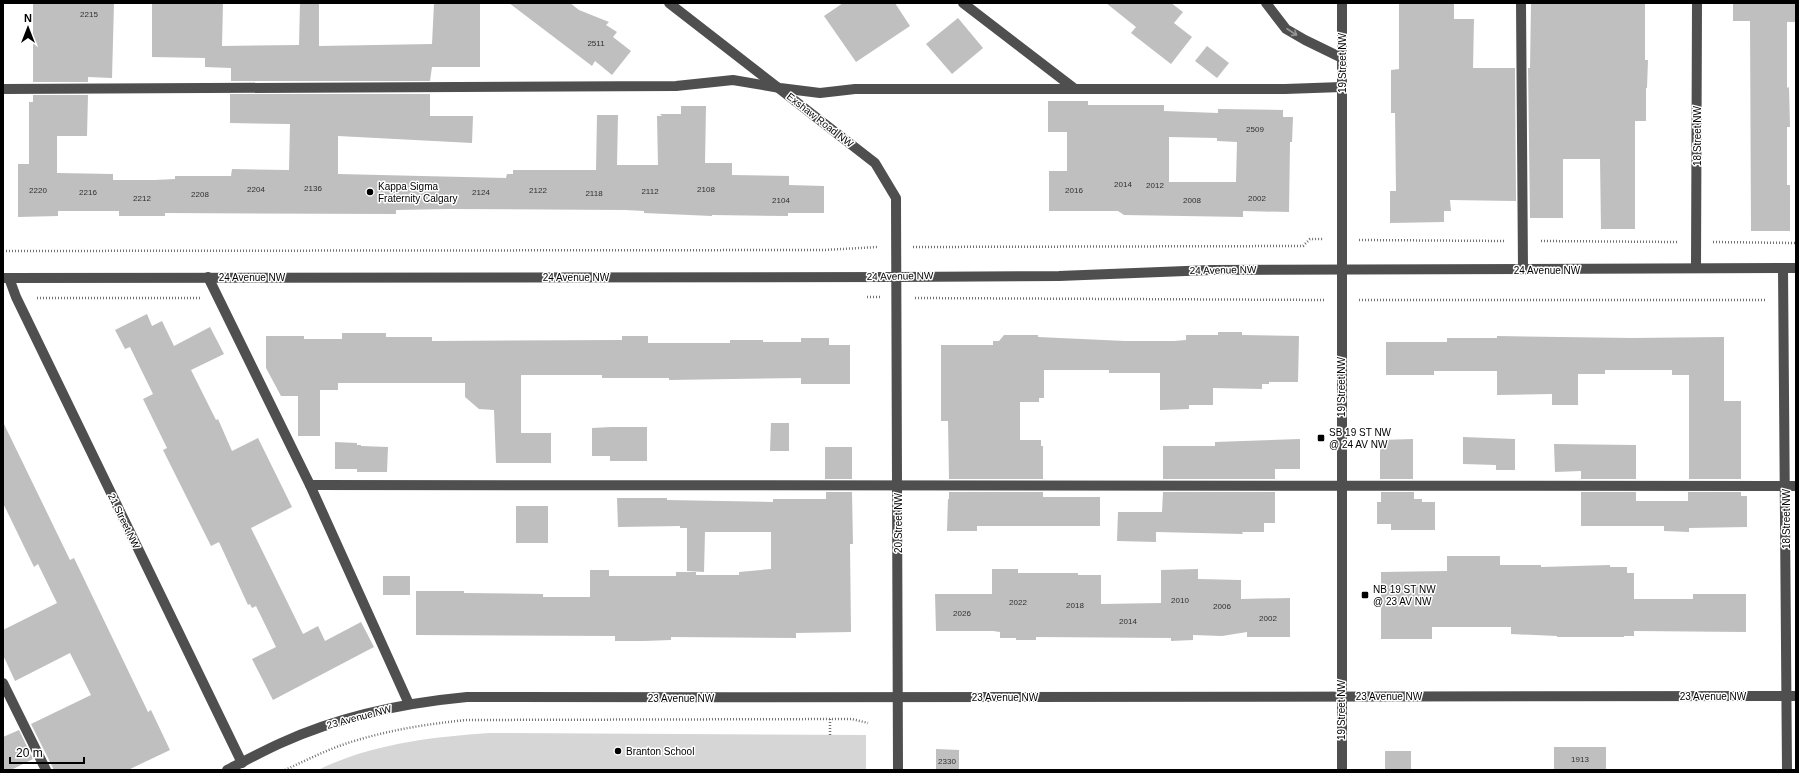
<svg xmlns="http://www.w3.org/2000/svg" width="1799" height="773" font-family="Helvetica,sans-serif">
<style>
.green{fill:#d6d6d6}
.building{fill:#bfbfbf;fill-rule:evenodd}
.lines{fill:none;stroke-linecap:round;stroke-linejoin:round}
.path{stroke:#717171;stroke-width:2.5;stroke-dasharray:1 2;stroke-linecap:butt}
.minor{stroke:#4f4f4f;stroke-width:10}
.oneway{stroke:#959595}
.poi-dot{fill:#000;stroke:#fff;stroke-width:1.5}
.labels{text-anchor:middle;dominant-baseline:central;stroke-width:3;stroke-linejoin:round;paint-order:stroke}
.number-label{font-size:8px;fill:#303030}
.street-label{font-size:10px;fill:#000;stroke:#fff}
.poi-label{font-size:10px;fill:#000;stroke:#fff;text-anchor:start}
</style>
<rect width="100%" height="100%" fill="#fff"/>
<path class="green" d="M489,733L866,735V770H318C371,744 431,737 489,733Z"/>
<g class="building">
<polygon points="33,3 114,3 112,78 88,77 88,82 33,82"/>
<polygon points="152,3 223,3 222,46 299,45 300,3 319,3 319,46 432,44 434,3 480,3 480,67 432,67 430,81 231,81 231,68 205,67 205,58 152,57"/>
<polygon points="509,3 570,3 579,10 609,22 606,25 617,32 613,37 631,51 612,75 595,61 592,66"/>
<polygon points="843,3 895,3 910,26 856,62 824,16"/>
<polygon points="1106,3 1171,3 1183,12 1174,23 1192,37 1171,64 1131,33 1136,27"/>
<polygon points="1399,3 1454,4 1454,19 1474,19 1473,68 1515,68 1516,201 1450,200 1451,211 1444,211 1444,222 1390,223 1390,191 1396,191 1395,113 1391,113 1391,70 1399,69"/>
<polygon points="1531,3 1645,3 1645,60 1648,60 1647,88 1646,88 1646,121 1635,121 1635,229 1601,229 1600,159 1563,159 1563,218 1530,218 1528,68 1530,68"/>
<polygon points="1733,3 1796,3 1796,22 1787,22 1787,88 1789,87 1790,127 1787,127 1787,185 1790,185 1790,231 1751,231 1750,21 1733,21"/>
<polygon points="958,18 983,48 952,74 926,44"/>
<polygon points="1207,46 1229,63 1217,78 1195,61"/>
<polygon points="230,94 430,94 430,116 473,116 472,143 338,136 338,174 506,178 507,174 513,174 513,170 596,170 597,115 618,115 617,165 658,165 657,116 662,116 660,114 681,114 681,106 706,106 705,163 732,163 732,175 789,176 789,185 824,186 824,213 788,213 788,216 712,215 712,216 644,213 644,211 625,210 448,209 396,210 396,214 165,213 165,216 119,216 119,211 58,211 58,216 18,217 18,164 29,164 29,102 33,102 33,95 88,95 87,136 57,136 57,173 113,174 113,180 155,180 175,179 175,176 231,176 232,169 289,170 290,124 230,123"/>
<path d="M1048,101H1088V105H1164V111L1218,113V109L1283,110V117H1293L1292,142H1290L1289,212L1243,211V217L1124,215L1118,211H1049V171H1067V132H1048ZM1169,137L1217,138V141L1237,142L1236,182H1169Z"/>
<polygon points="147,314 152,326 162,321 174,346 210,327 224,354 191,370 216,420 218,419 232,451 258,438 292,507 251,528 303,634 318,626 325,641 361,622 374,647 273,700 252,659 276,647 256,606 252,608 250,604 248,605 219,542 211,546 163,450 167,448 143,399 153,394 130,347 125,349 115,330"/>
<polygon points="1218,332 1242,332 1242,335 1299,336 1298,382 1269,382 1269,384 1262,384 1262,389 1213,388 1213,405 1189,405 1189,409 1160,410 1160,373 1109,373 1109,370 1044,370 1044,398 1039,398 1039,402 1020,402 1020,440 1041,440 1041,446 1043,446 1043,479 949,479 948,421 941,421 941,345 993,345 993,341 999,341 1004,335 1038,335 1038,337 1125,341 1174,341 1186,340 1186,335 1218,335"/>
<polygon points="342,333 386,333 386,337 432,337 432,341 622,340 622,336 648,336 648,343 730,343 730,340 763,340 763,342 801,342 801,338 829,338 829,345 850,345 850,384 801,384 801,378 669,380 669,378 602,378 602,375 521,375 521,433 551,433 551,463 496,463 494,410 479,409 465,397 465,383 338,383 338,390 320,390 320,436 298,436 298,396 281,396 266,368 266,336 304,336 304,339 342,339"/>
<polygon points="1497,336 1632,338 1724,337 1724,401 1741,401 1741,479 1689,479 1689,375 1672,375 1672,370 1605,370 1605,374 1578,374 1578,405 1552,405 1552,394 1497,395 1497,371 1434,371 1434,375 1386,375 1386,342 1447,342 1447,338 1497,338"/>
<polygon points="3,422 70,560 74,558 148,712 151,710 170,750 128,770 54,770 31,724 91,695 70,653 15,681 3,655 3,630 57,603 38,564 34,567 3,503"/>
<polygon points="771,423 789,423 789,451 770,451"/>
<polygon points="611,427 647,427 647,461 610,461 610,456 592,456 592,428"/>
<polygon points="1463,437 1515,439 1515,470 1496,470 1496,465 1463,464"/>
<polygon points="1300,439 1300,469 1275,469 1275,479 1163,479 1163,446 1215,446 1215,442"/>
<polygon points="1413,439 1413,479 1380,479 1380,440"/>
<polygon points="335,442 357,443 357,445 361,445 361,446 388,447 387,472 357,472 357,469 335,469"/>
<polygon points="1554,444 1636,445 1636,479 1581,479 1581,471 1555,472"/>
<rect x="825" y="447" width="27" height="32"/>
<polygon points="826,492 852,492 853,544 850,544 851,632 796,633 796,638 671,637 671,640 644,641 615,641 615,636 416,635 416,591 464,591 464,593 543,594 543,597 590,597 590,570 609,570 609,576 676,576 676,572 696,572 696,575 739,575 739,572 771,569 771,532 705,532 704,572 687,571 687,528 680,528 680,526 618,527 617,498 667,498 667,500 773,502 773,499 826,499"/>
<polygon points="949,492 1043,492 1043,497 1100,497 1100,526 977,526 977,531 947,531 948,499 949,499"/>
<polygon points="1163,492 1275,492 1275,523 1264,523 1264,532 1242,532 1243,534 1156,532 1156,542 1117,541 1118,512 1162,512"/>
<polygon points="1381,492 1414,492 1414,499 1422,499 1422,502 1435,502 1435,530 1391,530 1391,524 1377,524 1377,502 1381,502"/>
<polygon points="1581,492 1636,492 1636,501 1688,501 1688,492 1741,492 1741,496 1747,496 1747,527 1689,528 1689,532 1664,531 1664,526 1581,526"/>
<rect x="516" y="506" width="32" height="37"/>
<polygon points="1447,556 1500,556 1500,565 1541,565 1541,567 1610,565 1610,567 1627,567 1627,573 1634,573 1634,599 1693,599 1693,594 1746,594 1746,632 1634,631 1634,636 1624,636 1624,637 1557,637 1557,636 1511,634 1511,627 1432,627 1432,639 1381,639 1381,572 1447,571"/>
<polygon points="992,569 1018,569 1018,573 1078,573 1078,575 1101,575 1101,604 1161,603 1161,570 1198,569 1198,579 1241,580 1241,599 1290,598 1290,637 1247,637 1247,632 1222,636 1193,635 1193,640 1171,641 1171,638 1036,637 1036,640 1016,640 1016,638 1000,638 1000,632 993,631 936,631 935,594 992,594"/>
<rect x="383" y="576" width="27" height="19"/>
<polygon points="19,730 33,759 11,770 3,770 3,737"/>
<rect x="1554" y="747" width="52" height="23"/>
<polygon points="936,749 959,750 959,770 936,770"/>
<rect x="1385" y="751" width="26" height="19"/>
</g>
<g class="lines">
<g class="path">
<polyline points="1359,240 1506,241"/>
<polyline points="1541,241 1678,242"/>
<polyline points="1713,242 1796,243"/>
<polyline points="913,247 1303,246 1310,239 1324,239"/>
<polyline points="3,251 824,250 878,247"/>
<polyline points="867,297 880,297"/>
<polyline points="37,298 200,298"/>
<polyline points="915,298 1326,300"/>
<polyline points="1359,300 1766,300"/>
<polyline points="830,735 830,719"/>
<path d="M285,770C307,760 328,749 351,742C389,730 427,724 466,720L852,719L868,723"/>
</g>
<g class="minor">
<polyline points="669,3 875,163 896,198 898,770"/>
<polyline points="963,3 1075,89"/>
<polyline points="1266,3 1286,29 1305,40 1342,58"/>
<polyline points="1521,3 1523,270"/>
<polyline points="3,89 676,86 733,80 780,88 820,93 855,89 1285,89 1342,87"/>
<polyline points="1696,268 1697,3"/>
<polyline points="1783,268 1787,770"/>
<polyline points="208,277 310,485 409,704"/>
<polyline points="3,278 897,277 1059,276 1211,270 1796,268"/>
<polyline points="9,278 16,297 242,763"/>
<polyline points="310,485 1796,486"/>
<polyline points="3,683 46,770"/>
<path d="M227,770C245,761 263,751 281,743C340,716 403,703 467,697C910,698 1353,696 1796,696"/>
<polyline points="1342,770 1342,3"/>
</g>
</g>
<defs><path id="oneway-shaft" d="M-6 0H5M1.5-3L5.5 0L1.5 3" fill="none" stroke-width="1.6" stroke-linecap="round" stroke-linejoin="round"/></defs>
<use class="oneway" href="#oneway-shaft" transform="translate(1292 32) rotate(33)"/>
<g class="poi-dot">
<circle cx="370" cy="192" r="4"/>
<rect x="1317" y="434" width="8" height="8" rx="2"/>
<rect x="1361" y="591" width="8" height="8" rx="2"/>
<circle cx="618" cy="751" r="4"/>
</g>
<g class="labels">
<g class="number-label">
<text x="89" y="14">2215</text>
<text x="596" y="43">2511</text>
<text x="1255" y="129">2509</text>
<text x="1123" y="184">2014</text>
<text x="1155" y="185">2012</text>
<text x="313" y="188">2136</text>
<text x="256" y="189">2204</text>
<text x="706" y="189">2108</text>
<text x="38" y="190">2220</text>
<text x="538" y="190">2122</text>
<text x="1074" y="190">2016</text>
<text x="650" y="191">2112</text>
<text x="88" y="192">2216</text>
<text x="481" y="192">2124</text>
<text x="594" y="193">2118</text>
<text x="200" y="194">2208</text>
<text x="142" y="198">2212</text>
<text x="1257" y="198">2002</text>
<text x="781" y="200">2104</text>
<text x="1192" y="200">2008</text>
<text x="1180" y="600">2010</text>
<text x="1018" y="602">2022</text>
<text x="1075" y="605">2018</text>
<text x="1222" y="606">2006</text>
<text x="962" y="613">2026</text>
<text x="1268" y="618">2002</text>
<text x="1128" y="621">2014</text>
<text x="1580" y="759">1913</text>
<text x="947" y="761">2330</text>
</g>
<g class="street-label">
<text transform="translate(1342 63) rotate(-90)">19 Street NW</text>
<text transform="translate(820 120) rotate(38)">Exshaw Road NW</text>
<text transform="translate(1697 136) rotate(-90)">18 Street NW</text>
<text transform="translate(1223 270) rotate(-1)">24 Avenue NW</text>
<text x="1547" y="270">24 Avenue NW</text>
<text transform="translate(900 276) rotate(-1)">24 Avenue NW</text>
<text x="252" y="277">24 Avenue NW</text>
<text x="576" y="277">24 Avenue NW</text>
<text transform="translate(1341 387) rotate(-90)">19 Street NW</text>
<text transform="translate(1786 519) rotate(-90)">18 Street NW</text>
<text transform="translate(124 521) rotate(64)">21 Street NW</text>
<text transform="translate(898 523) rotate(-90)">20 Street NW</text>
<text x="1389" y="696">23 Avenue NW</text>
<text x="1713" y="696">23 Avenue NW</text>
<text x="1005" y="697">23 Avenue NW</text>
<text x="681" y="698">23 Avenue NW</text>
<text transform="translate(1341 710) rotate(-90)">19 Street NW</text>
<text transform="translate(359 717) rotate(-15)">23 Avenue NW</text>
</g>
<g class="poi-label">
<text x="378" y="186">Kappa Sigma<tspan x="378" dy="12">Fraternity Calgary</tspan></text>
<text x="1329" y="432">SB 19 ST NW<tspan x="1329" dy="12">@ 24 AV NW</tspan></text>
<text x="1373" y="589">NB 19 ST NW<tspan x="1373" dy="12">@ 23 AV NW</tspan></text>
<text x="626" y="751">Branton School</text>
</g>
</g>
<rect width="1799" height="773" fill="none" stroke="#000000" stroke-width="8"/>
<g transform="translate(28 28)" stroke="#ffffff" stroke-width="3" paint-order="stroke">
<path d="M0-3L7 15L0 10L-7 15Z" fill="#000000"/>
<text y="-6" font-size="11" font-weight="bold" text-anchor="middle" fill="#000000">N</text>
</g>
<path d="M10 757v6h74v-6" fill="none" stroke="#000000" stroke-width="2"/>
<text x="16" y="757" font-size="12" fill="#000000" stroke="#ffffff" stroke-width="3" paint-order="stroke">20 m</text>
</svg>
